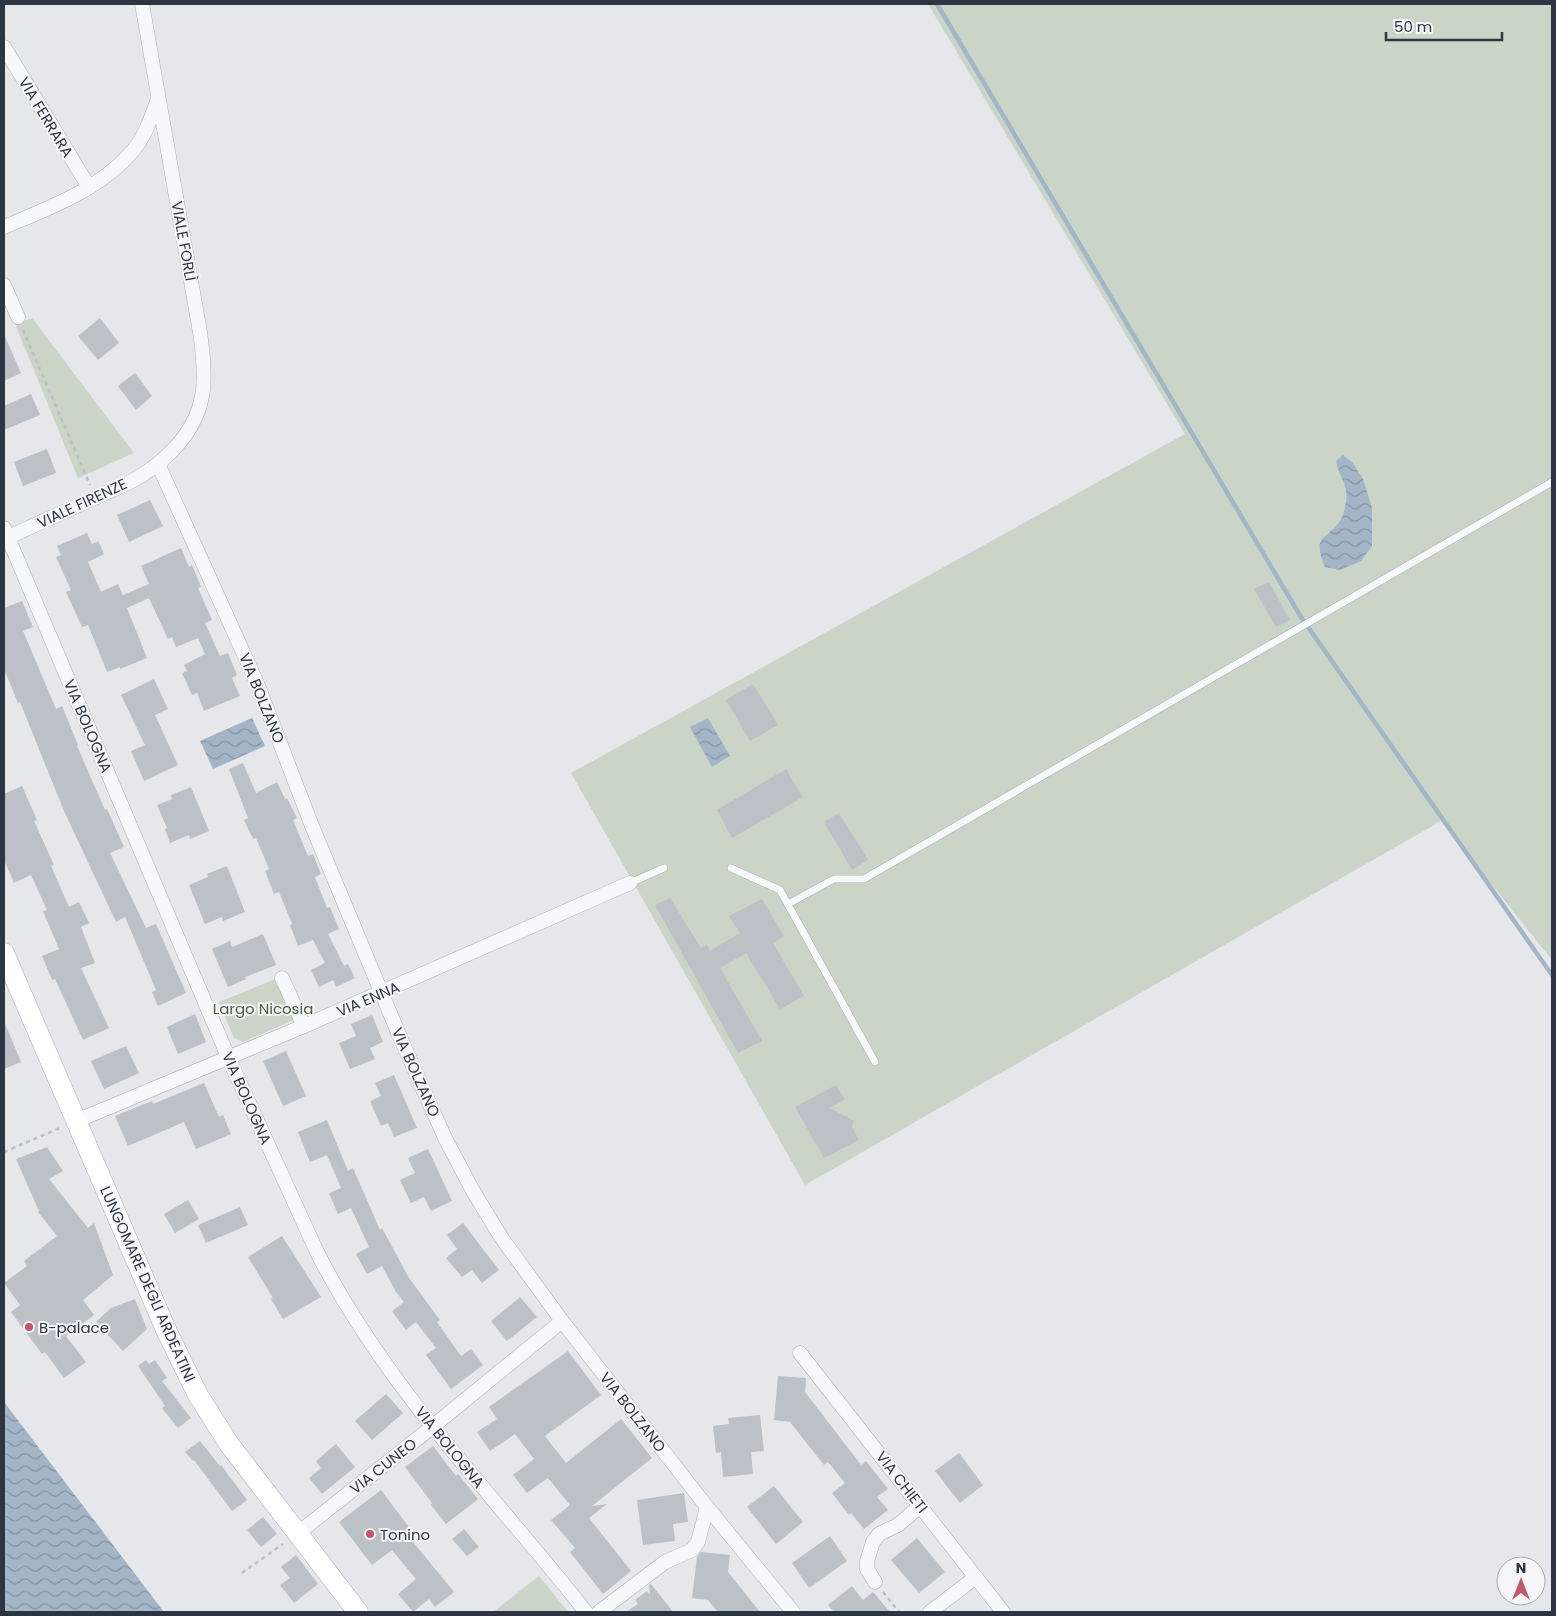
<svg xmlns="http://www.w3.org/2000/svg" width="1556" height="1616" font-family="Poppins,sans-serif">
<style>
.green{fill:#cad4c7}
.water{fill:url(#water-waves)}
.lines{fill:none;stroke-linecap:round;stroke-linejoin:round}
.stream{stroke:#a3b5c7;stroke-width:4.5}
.building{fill:#bcc1c7}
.service-casing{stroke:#aaaeb5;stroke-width:8}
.minor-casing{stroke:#aaaeb5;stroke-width:15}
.secondary-casing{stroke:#aaaeb5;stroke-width:21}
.path{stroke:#bbbec3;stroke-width:2.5;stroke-dasharray:4 4;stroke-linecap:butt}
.service{stroke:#f7f8fa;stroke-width:7}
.minor{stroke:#f7f8fa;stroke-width:14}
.secondary{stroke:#fff;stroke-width:20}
.poi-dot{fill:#c35768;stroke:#f4f6f8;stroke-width:2}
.labels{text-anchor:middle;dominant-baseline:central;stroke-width:4;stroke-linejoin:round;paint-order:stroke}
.street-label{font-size:15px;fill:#2e3542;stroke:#f4f6f8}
.park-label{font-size:15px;fill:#435d3c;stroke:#f4f6f8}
.poi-label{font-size:15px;fill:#2e3542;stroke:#f4f6f8;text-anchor:start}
</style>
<defs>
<pattern id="water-waves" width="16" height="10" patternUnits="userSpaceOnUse" patternTransform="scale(1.25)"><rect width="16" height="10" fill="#a3b5c7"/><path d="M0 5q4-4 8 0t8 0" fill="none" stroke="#8594a3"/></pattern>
</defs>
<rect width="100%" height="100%" fill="#e5e7eb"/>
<g class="green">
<polygon points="928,4 1552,4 1552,960 1441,821 805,1185 571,773 1185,434"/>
<polygon points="32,318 134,453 78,478 15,324"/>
<polygon points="278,978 296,1019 243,1042 234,1038 219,1002"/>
<polygon points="539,1576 568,1612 493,1612"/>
</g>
<g class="water">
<path d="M1343,455L1352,462L1363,479L1372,508V546L1361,561L1340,570L1325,567C1312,534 1325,542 1340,521C1343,517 1345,508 1346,502C1349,485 1339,477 1336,461Z"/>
<polygon points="252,718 265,746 213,769 200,741"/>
<polygon points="708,718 730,756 712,767 690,727"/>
<polygon points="4,1402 164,1612 4,1612"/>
</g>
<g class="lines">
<polyline class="stream" points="937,4 1301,617 1552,975"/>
</g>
<g class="building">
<polygon points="100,318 119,343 98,360 78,336"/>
<polygon points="4,334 21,373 4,381"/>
<polygon points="135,373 152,396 136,410 118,386"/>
<polygon points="31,394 40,415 4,430 4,406"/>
<polygon points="47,449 56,473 23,486 14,462"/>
<polygon points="150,500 163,526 129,542 117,515"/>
<polygon points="87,533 92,544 98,541 104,554 88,562 101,592 118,584 123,595 149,584 141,566 181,548 189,567 192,565 201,587 198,588 212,620 205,623 220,656 228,653 237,675 232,678 240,696 204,711 197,693 192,695 182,673 187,671 184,665 205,654 198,638 176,647 172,637 168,639 149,598 127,608 147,658 120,669 120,667 107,672 88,625 82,627 66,592 71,590 56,557 61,555 57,546"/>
<polygon points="1269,582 1290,620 1276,627 1254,589"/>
<polygon points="22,601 33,627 23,631 56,709 62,706 78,745 77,746 105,810 107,809 124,847 110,853 146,928 156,924 186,993 158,1006 152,992 156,990 125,917 116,922 64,811 20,702 18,703 4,669 4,608"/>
<polygon points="154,679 168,709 155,715 178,765 144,781 131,751 145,745 121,695"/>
<polygon points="753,684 778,725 750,741 726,700"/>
<polygon points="243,763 256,793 277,782 285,799 287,798 297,818 293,820 308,856 313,854 321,874 315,877 327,908 330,907 339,929 328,934 344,966 348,964 355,978 336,987 333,980 319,987 311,970 325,963 313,940 298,946 290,925 292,924 279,892 274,894 265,871 269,869 256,838 253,839 244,820 248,818 229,769"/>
<polygon points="786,769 803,797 732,838 717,810"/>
<polygon points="22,786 37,820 34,821 54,865 51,866 69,907 79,902 89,923 81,927 95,963 81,968 109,1028 83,1040 55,979 52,980 42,956 59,949 43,911 47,910 31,875 14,883 4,860 4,794"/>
<polygon points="191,787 209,831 190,839 189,835 170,843 165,829 167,828 157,805 172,799 171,795"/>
<polygon points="839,813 868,860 852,870 824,822"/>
<polygon points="227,866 245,912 223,921 222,917 205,924 189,885 208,877 207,874"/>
<polygon points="670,898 701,948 707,945 710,951 740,933 729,916 762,899 784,936 773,943 804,996 780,1009 746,953 720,968 762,1041 738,1053 655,905"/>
<polygon points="263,934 276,965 245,977 246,979 228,987 212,949 230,941 232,947"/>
<polygon points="195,1014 206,1042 178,1054 167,1027"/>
<polygon points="372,1015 383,1042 370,1048 375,1059 350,1069 339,1043 356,1036 351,1024"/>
<polygon points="4,1021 21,1062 4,1069"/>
<polygon points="126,1046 139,1073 104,1089 91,1061"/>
<polygon points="286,1051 306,1096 283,1106 263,1061"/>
<polygon points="394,1075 417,1128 394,1137 388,1123 381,1126 370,1101 381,1096 375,1083"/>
<polygon points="204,1083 219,1117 223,1115 231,1134 196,1149 184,1122 128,1146 115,1116 152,1101 153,1104"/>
<polygon points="836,1085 845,1099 830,1108 854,1121 852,1127 859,1140 824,1158 795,1107"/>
<polygon points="327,1120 348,1171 353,1168 380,1230 382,1228 409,1278 440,1320 437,1322 461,1356 471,1349 483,1365 451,1389 426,1355 436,1348 416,1322 406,1330 392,1311 404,1302 396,1292 382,1266 367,1274 356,1254 369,1247 351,1208 338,1214 329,1193 341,1188 327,1155 310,1162 298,1132"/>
<polygon points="47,1147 63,1171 49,1179 88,1228 94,1223 113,1275 83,1300 94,1315 66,1336 86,1362 64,1378 45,1352 42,1354 11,1312 20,1305 4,1283 27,1266 24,1261 57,1236 38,1212 39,1211 16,1159"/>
<polygon points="428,1149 452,1201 431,1211 424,1197 411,1203 400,1180 415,1173 408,1158"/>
<polygon points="188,1200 199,1219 175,1233 164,1214"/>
<polygon points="240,1207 248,1225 206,1243 198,1225"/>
<polygon points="463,1223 499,1270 482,1283 472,1270 462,1277 446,1258 457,1249 447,1235"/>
<polygon points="282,1236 321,1297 283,1319 271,1299 273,1298 248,1257"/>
<polygon points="520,1297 537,1317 507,1341 491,1321"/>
<polygon points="135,1299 147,1329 123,1351 96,1322 111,1308"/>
<polygon points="568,1351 601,1395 545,1436 566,1463 621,1419 652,1458 592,1506 607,1504 589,1518 631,1571 603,1594 570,1552 575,1548 551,1520 570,1505 548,1478 527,1493 513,1475 534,1459 515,1434 490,1451 477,1432 497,1419 489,1407"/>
<polygon points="146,1360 149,1364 155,1360 167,1378 162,1381 191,1418 178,1428 162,1408 165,1406 138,1366"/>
<polygon points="778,1376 806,1378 805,1392 861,1465 866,1461 888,1489 877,1497 888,1510 864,1529 851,1513 849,1515 832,1493 845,1483 828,1462 824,1465 790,1422 774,1420"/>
<polygon points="386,1394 403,1413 372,1440 355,1421"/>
<polygon points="760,1415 764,1451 751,1452 753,1474 723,1477 721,1452 716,1453 713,1426 729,1424 728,1418"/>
<polygon points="200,1441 220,1466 221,1465 247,1500 232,1511 194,1460 193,1461 185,1452"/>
<polygon points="336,1444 355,1467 322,1494 309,1478 321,1468 316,1461"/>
<polygon points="433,1446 456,1476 458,1474 478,1499 446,1524 431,1505 432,1503 405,1467"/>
<polygon points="959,1453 983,1485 960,1503 935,1471"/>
<polygon points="774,1486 803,1522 776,1544 747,1507"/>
<polygon points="381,1490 414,1534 409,1537 454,1592 435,1607 429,1599 413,1612 398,1594 416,1579 392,1550 372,1565 339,1522"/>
<polygon points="684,1493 688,1522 673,1524 675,1541 643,1545 637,1500"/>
<polygon points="263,1517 277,1534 261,1547 247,1530"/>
<polygon points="464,1529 479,1547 467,1556 452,1539"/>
<polygon points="830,1536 847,1561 809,1588 792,1563"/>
<polygon points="917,1538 945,1572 919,1593 891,1560"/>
<polygon points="701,1552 730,1555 728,1572 760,1612 718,1612 708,1600 692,1598 697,1557"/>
<polygon points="296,1555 318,1584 294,1603 280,1585 290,1578 281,1567"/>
<polygon points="651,1584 673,1612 626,1612 638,1604 635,1600 647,1591 650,1595 649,1585"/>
<polygon points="852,1586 863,1600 873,1592 890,1612 834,1612 828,1605"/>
</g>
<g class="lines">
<defs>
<g id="service">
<polyline points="731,868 780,890 875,1062"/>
<polyline points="630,883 664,868"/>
<polyline points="788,904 834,879 864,879 1552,482"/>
</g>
<g id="minor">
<polyline points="4,47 89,187"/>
<path d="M4,227C51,207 102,189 135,148C146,134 152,115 158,99"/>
<polyline points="4,285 18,317"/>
<polyline points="158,464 257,683 312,826 400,1037 445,1138 473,1191 501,1237 562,1321 707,1507 793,1612"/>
<path d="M4,528L229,1059L317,1252C386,1388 493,1494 586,1612"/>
<path d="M4,539L132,481C147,473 160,463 172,451C208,414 207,380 200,332L142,4"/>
<polyline points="282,978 304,1026"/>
<polyline points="76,1121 304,1026 630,883"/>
<polyline points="800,1353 1003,1612"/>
<polyline points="297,1534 432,1427 562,1321"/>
<polyline points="875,1582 867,1569 867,1561 873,1542 879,1534 898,1525 920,1506"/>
<polyline points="599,1612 665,1562 692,1550 698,1542 707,1507"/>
<polyline points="930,1612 976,1577"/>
</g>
<polyline id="secondary" points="4,953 167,1332 198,1395 229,1444 358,1612"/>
</defs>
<use href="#service" class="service-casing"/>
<use href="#minor" class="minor-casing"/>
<use href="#secondary" class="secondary-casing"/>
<g class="path">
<polyline points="23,330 90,485"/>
<polyline points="4,1152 60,1128"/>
<polyline points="242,1573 283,1544"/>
<polyline points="883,1592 899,1612"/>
</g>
<use href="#service" class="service"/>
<use href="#minor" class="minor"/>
<use href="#secondary" class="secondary"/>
</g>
<g class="poi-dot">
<circle cx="29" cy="1327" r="5"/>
<circle cx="370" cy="1534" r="5"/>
</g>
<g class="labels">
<g class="street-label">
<text transform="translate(46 117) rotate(59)">VIA FERRARA</text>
<text transform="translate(184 241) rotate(80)">VIALE FORLÌ</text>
<text transform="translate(82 503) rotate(-25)">VIALE FIRENZE</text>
<text transform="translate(262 698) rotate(68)">VIA BOLZANO</text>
<text transform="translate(88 726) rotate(67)">VIA BOLOGNA</text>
<text transform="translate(368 999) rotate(-23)">VIA ENNA</text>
<text transform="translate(416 1072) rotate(66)">VIA BOLZANO</text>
<text transform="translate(247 1098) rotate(66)">VIA BOLOGNA</text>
<text transform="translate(148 1284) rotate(66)">LUNGOMARE DEGLI ARDEATINI</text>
<text transform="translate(633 1412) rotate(52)">VIA BOLZANO</text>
<text transform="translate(450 1447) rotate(51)">VIA BOLOGNA</text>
<text transform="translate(383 1466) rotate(-38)">VIA CUNEO</text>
<text transform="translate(902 1482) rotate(52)">VIA CHIETI</text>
</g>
<g class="park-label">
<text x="263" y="1008">Largo Nicosia</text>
</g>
<g class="poi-label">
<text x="39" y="1327">B-palace</text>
<text x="380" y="1534">Tonino</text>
</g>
</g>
<rect width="1556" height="1616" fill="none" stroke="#2e3542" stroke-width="10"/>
<g transform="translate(1521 1581)"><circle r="24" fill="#f4f6f8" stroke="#a5a9af"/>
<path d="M0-4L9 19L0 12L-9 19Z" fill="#c35768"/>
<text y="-8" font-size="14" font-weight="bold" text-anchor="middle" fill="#2e3542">N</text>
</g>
<path d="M1386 32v8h116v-8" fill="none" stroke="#2e3542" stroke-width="2.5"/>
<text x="1394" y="32" font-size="15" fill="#2e3542" stroke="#f4f6f8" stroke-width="4" paint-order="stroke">50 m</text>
</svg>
